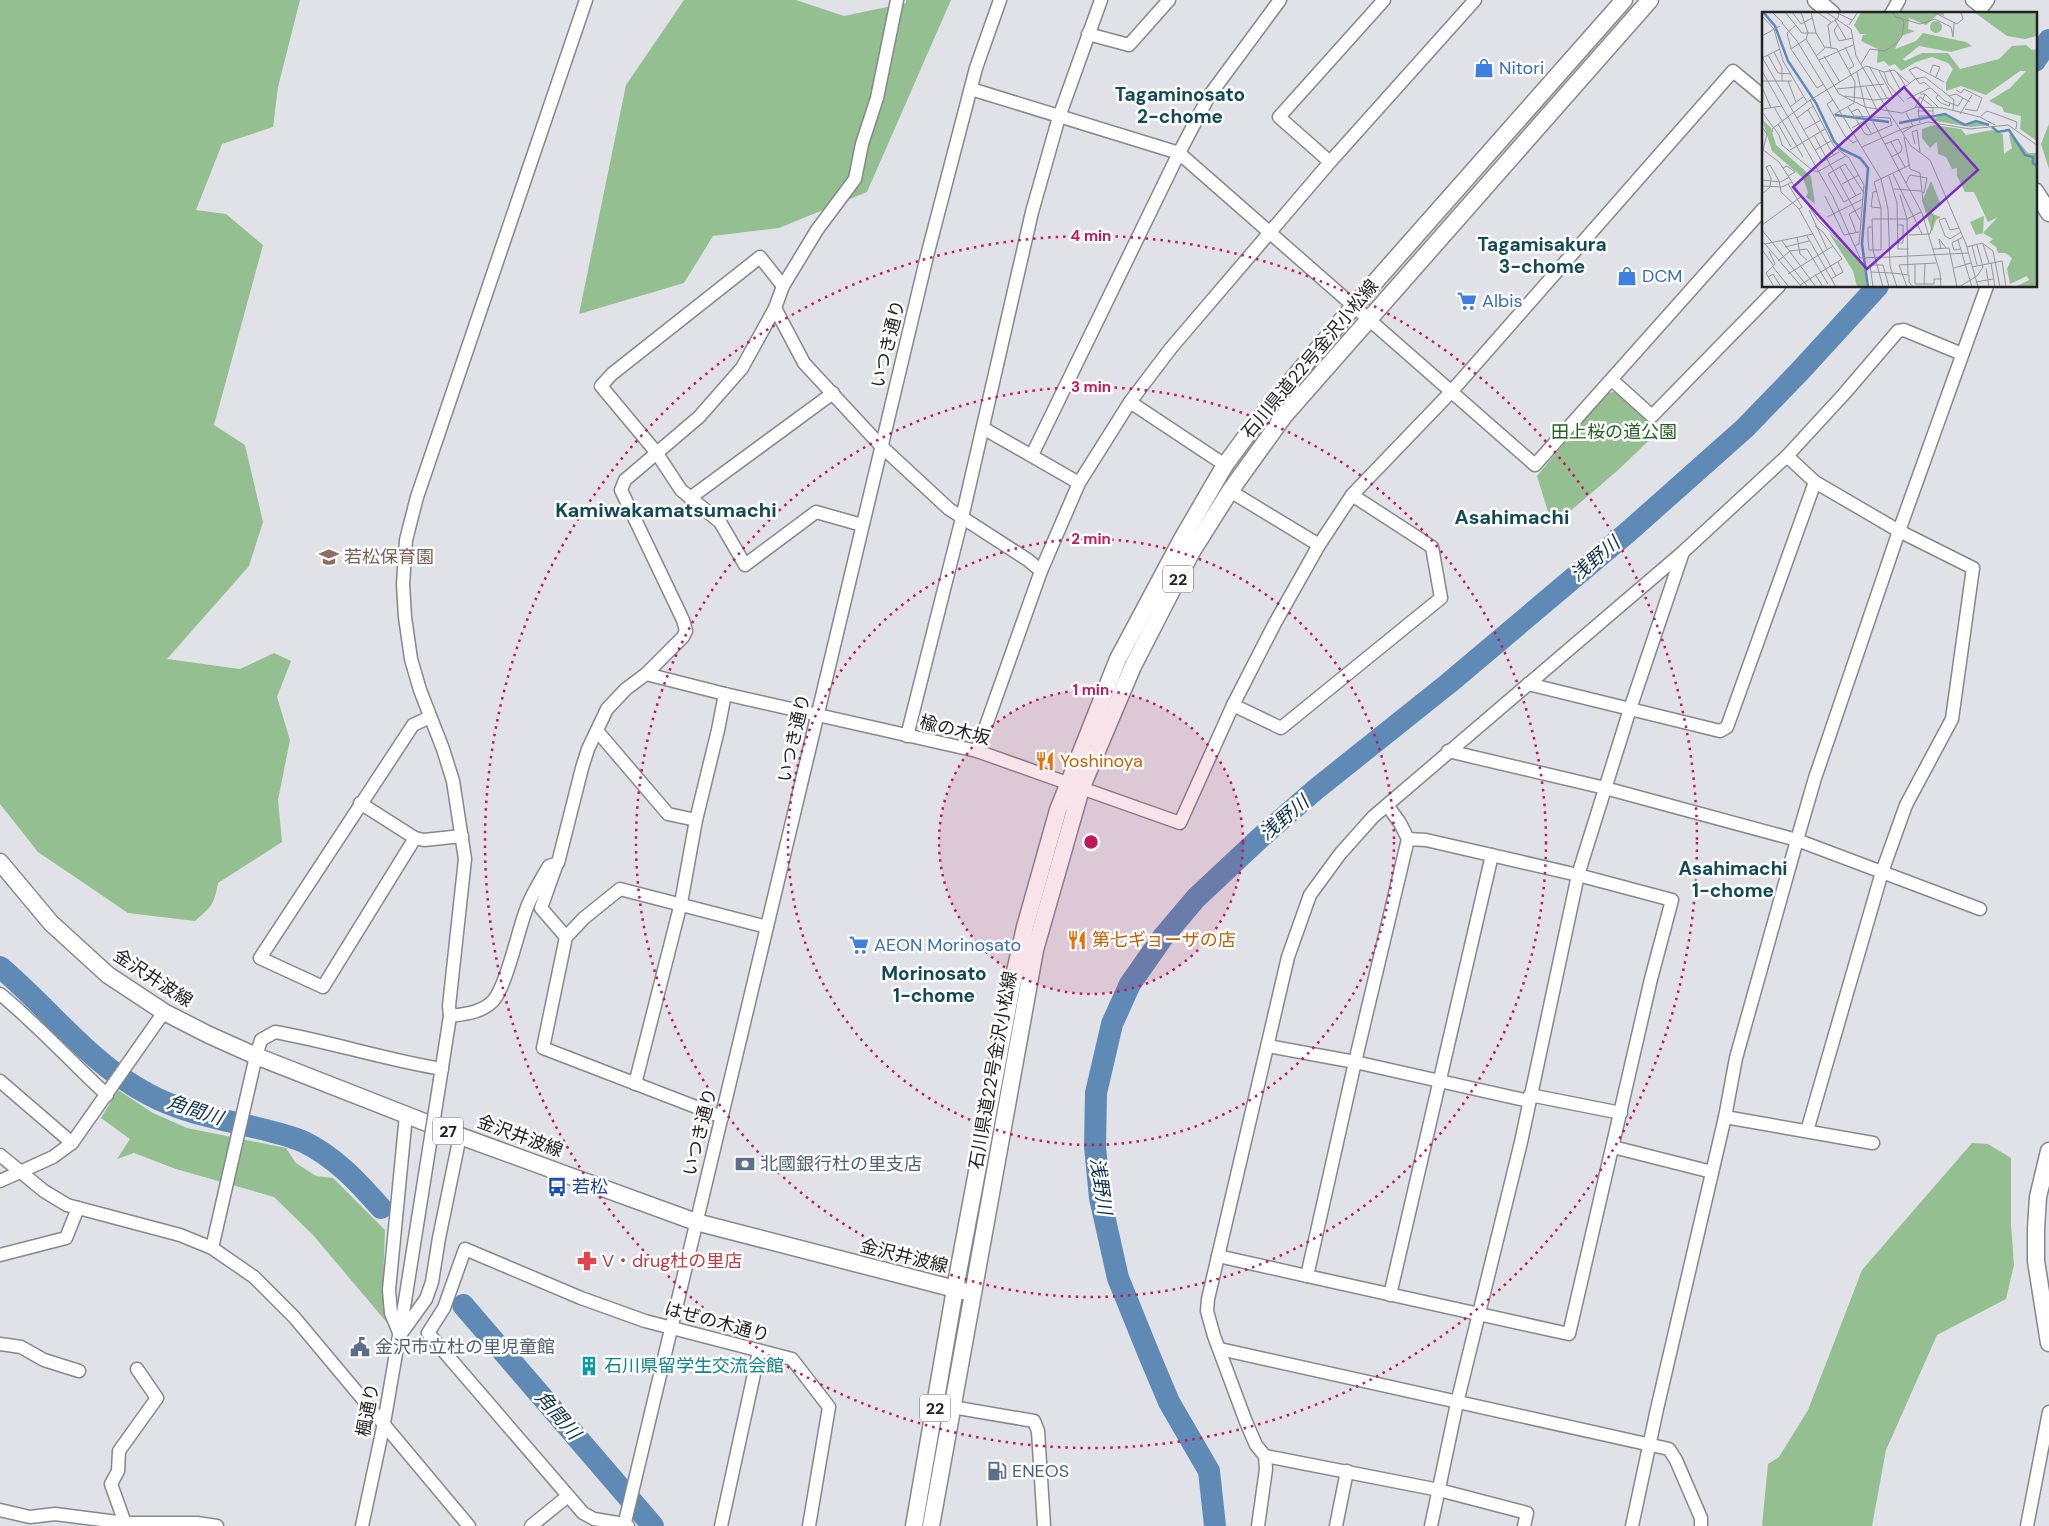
<svg xmlns="http://www.w3.org/2000/svg" width="2049" height="1526" font-family="'DM Sans','Noto Sans JP',sans-serif">
<style>
.green{fill:#94bf91}
.lines{fill:none;stroke-linecap:round;stroke-linejoin:round}
.river{stroke:#5e8ab5;stroke-width:22}
.minor-casing{stroke:#86878c;stroke-width:15}
.major-casing{stroke:#86878c;stroke-width:19}
.minor{stroke:#fff;stroke-width:12}
.major{stroke:#fff;stroke-width:16}
.minor-bridge-casing{stroke:#86878c;stroke-width:15;stroke-linecap:butt}
.minor-bridge{stroke:#fff;stroke-width:12}
.ring{fill:none;stroke:#c2185b;stroke-width:2.5;stroke-dasharray:2.5 5}
.labels{text-anchor:middle;dominant-baseline:central;stroke-width:5;stroke-linejoin:round;paint-order:stroke}
.shield{fill:#fff;stroke:#646466;stroke-width:1}
.shield-label{font-size:16px;font-weight:bold;fill:#222224}
.shop-label{font-size:18px;fill:#366cbe;stroke:#fff;text-anchor:start}
.street-label{font-size:18px;fill:#222224;stroke:#fff}
.park-label{font-size:18px;fill:#256023;stroke:#fff}
.education-label{font-size:18px;fill:#785e54;stroke:#fff;text-anchor:start}
.food-label{font-size:18px;fill:#c56008;stroke:#fff;text-anchor:start}
.service-label{font-size:18px;fill:#4e5e75;stroke:#fff;text-anchor:start}
.transit-label{font-size:18px;fill:#164399;stroke:#fff;text-anchor:start}
.health-label{font-size:18px;fill:#be3a42;stroke:#fff;text-anchor:start}
.culture-label{font-size:18px;fill:#0d838f;stroke:#fff;text-anchor:start}
.neighbourhood-label{font-size:19px;font-weight:bold;fill:#114956;stroke:#fff}
.water-label{font-size:19px;font-style:italic;fill:#0d304d;stroke:#fff}
.quarter-label{font-size:20px;font-weight:bold;fill:#114956;stroke:#fff}
.inset-river{fill:none;stroke:#5e8ab5;stroke-width:2.5}
.inset-road{fill:none;stroke:#95959a;stroke-width:1}
.view{fill:#7b2cbf;fill-opacity:0.15;stroke:#7b2cbf;stroke-width:2.5}
.inset-edge{fill:none;stroke:#222224;stroke-width:2.5}
.centre{fill:#c2185b;stroke:#fff;stroke-width:2.5}
.ring-label{font-size:15px;text-anchor:middle;font-weight:bold;fill:#c2185b;stroke:#fff;stroke-width:5;stroke-linejoin:round;paint-order:stroke}
</style>
<rect width="100%" height="100%" fill="#e1e2e8"/>
<g class="green">
<path d="M0,0H300L278,87L273,127L222,144L196,210L226,214L263,245L214,425L245,445L263,522L249,566L167,659L240,669L274,653L291,661L277,697L290,740L278,800L282,842L218,883C214,905 212,906 195,921L128,913L38,852L0,804Z"/>
<polygon points="684,0 796,0 844,16 906,3 906,0 951,0 867,192 779,228 713,236 684,283 579,314 626,85"/>
<polygon points="2049,124 2049,169 2041,144"/>
<polygon points="1615,392 1660,430 1617,471 1561,519 1549,515 1537,476 1606,393"/>
<polygon points="118,1090 153,1113 187,1128 286,1148 296,1163 316,1176 333,1178 385,1230 383,1287 389,1325 313,1235 274,1197 176,1169 134,1153 117,1159 130,1139 101,1118"/>
<polygon points="1972,1143 1988,1144 2011,1158 2011,1224 2014,1265 2006,1299 1937,1335 1886,1450 1872,1526 1762,1526 1768,1464 1779,1457 1808,1410 1862,1270"/>
</g>
<g class="lines">
<g class="river">
<polyline points="2035,61 2049,40"/>
<path d="M0,967C50,1009 89,1063 148,1094C181,1112 217,1118 253,1127C270,1131 288,1135 304,1142C335,1157 358,1182 381,1208"/>
<polyline points="463,1305 653,1526"/>
<polyline points="1215,1526 1209,1471 1169,1402 1150,1357 1118,1278 1100,1198 1095,1147 1096,1093 1112,1024 1130,984 1163,937 1196,898 1260,838 1315,790 1449,683 1628,532 1745,428 1801,370 1878,286"/>
</g>
<defs>
<g id="minor">
<polyline points="1280,0 1209,96 1179,153 1535,465 1763,209"/>
<polyline points="1972,0 1982,8 1988,0"/>
<polyline points="1891,14 1899,0"/>
<polyline points="1088,34 1129,45 1169,0"/>
<polyline points="971,89 1179,153 1032,455"/>
<polyline points="1330,162 1279,117 1384,0"/>
<polyline points="783,286 760,257 612,374 601,386 656,452 681,490 720,522 745,565 816,512 862,525"/>
<polyline points="775,308 804,363 881,446 949,509 1028,560 1041,571"/>
<polyline points="1612,380 1652,416 1779,286"/>
<polyline points="1130,402 1225,465"/>
<polyline points="983,428 1079,483"/>
<polyline points="1787,456 1815,482 1899,531 1973,568 1952,719 1906,805 1882,872 1807,1131"/>
<polyline points="1230,491 1319,545"/>
<polyline points="690,498 833,393"/>
<polyline points="646,674 725,694 977,751 1180,823 1233,705 1275,623 1319,545 1352,495 1451,392 1733,71 1763,96"/>
<polyline points="1528,684 1720,731 1727,727 1815,482"/>
<polyline points="1233,705 1281,728 1441,598 1432,547 1352,495"/>
<polyline points="598,732 668,814 696,820"/>
<polyline points="907,736 962,518 1032,212 1059,117 1101,0"/>
<polyline points="977,751 1041,571 1079,483 1130,402 1171,348 1330,162 1475,0"/>
<polyline points="1448,751 1605,788 1797,840 1980,909"/>
<polyline points="360,803 415,838 424,840 462,836"/>
<polyline points="1387,805 1400,823 1408,839 1355,1062 1307,1276 1569,1334 1651,979 1672,900 1578,875 1426,840 1408,839"/>
<polyline points="415,838 323,987 260,958 413,725 430,717"/>
<polyline points="556,866 541,908 566,937"/>
<path d="M0,994C38,1025 71,1062 107,1095"/>
<path d="M450,1016C465,1014 481,1013 493,1001C506,987 518,931 526,910C531,895 541,880 549,866L558,863L582,768L588,749L607,709L626,689L646,674L683,637L686,631L683,620L621,490L625,480L699,417L742,368L775,308L783,286L817,230L855,179L862,144L877,98L897,0"/>
<polyline points="1268,1046 1355,1062 1529,1101"/>
<polyline points="440,1080 450,1016 449,1006 465,859 453,781 443,749 420,690 411,659 405,617 403,584 406,540 417,497 586,0"/>
<polyline points="0,1081 72,1143"/>
<polyline points="635,1084 681,903 696,820 718,730 725,694"/>
<polyline points="1530,1095 1621,1113"/>
<polyline points="406,1115 389,1290 391,1313 400,1335 426,1299 432,1282 439,1238 460,1136"/>
<polyline points="722,1117 543,1048 566,937 584,918 620,889 767,927"/>
<polyline points="1725,1117 1873,1143"/>
<polyline points="1613,1147 1712,1172"/>
<polyline points="0,1155 44,1191 67,1205 180,1235 212,1248 254,1277 294,1317 469,1526"/>
<polyline points="0,1181 53,1157 72,1143 164,1012"/>
<path d="M212,1248L256,1056L261,1040L275,1032C332,1042 386,1060 442,1069"/>
<polyline points="0,1255 66,1238 78,1208"/>
<polyline points="1218,1256 1307,1276"/>
<polyline points="1390,1295 1492,855"/>
<polyline points="0,1344 21,1347 44,1360 79,1371"/>
<polyline points="1220,1349 1669,1449 1676,1460 1701,1518 1701,1526"/>
<polyline points="952,1407 1034,1421 1038,1431 1044,1526"/>
<polyline points="1265,1456 1439,1490 1527,1513 1524,1526"/>
<polyline points="0,1510 30,1517 55,1514 125,1523 197,1523 217,1526"/>
<polyline points="126,1526 111,1484 118,1471 119,1451 157,1398 137,1369"/>
<polyline points="362,1526 384,1423 405,1301"/>
<polyline points="531,1526 568,1496"/>
<polyline points="624,1526 927,256 976,68 1000,0"/>
<polyline points="628,1526 624,1524 594,1519 583,1513 428,1333 444,1308 465,1249 581,1298 645,1321 792,1359 829,1407 809,1526"/>
<polyline points="721,1526 759,1351"/>
<polyline points="1258,1526 1266,1469 1265,1456 1256,1445 1246,1422 1214,1336 1207,1311 1208,1299 1288,957 1310,895 1340,854 1373,817 1683,552 1787,456 1844,394 1898,331 1904,330 1962,354"/>
<polyline points="1336,1526 1347,1471"/>
<polyline points="1431,1526 1457,1403 1521,1142 1578,875 1630,709 1683,552"/>
<polyline points="1632,1526 1657,1409 1725,1117 1736,1058 1797,840 1815,778 1899,531 1987,286"/>
<polyline points="2027,1526 2049,1412"/>
</g>
<g id="major">
<polyline points="1816,0 1832,14"/>
<polyline points="2035,191 2049,213"/>
<polyline points="0,862 51,923 108,975 164,1012 209,1035 256,1056 460,1136 696,1222 963,1291"/>
<polyline points="2049,1151 2038,1197 2036,1229 2036,1261 2049,1343"/>
<polyline points="914,1526 955,1289 1012,985 1025,927 1058,810 1118,659 1182,539 1225,465 1255,424 1353,307 1624,0"/>
<polyline points="931,1526 1035,950 1081,789 1133,666 1191,553 1230,491 1284,416 1650,0"/>
</g>
</defs>
<use href="#minor" class="minor-casing"/>
<use href="#major" class="major-casing"/>
<use href="#minor" class="minor"/>
<use href="#major" class="major"/>
<defs>
<polyline id="minor-bridge" points="405,1301 440,1080"/>
</defs>
<use href="#minor-bridge" class="minor-bridge-casing"/>
<use href="#minor-bridge" class="minor-bridge"/>
</g>
<circle cx="1091" cy="842" r="152" fill="#c2185b" fill-opacity=".12"/>
<g class="ring">
<circle cx="1091" cy="842" r="152"/>
<circle cx="1091" cy="842" r="303"/>
<circle cx="1091" cy="842" r="455"/>
<circle cx="1091" cy="842" r="606"/>
</g>
<defs>
<symbol id="shop-bare" viewBox="-9 -9 18 18"><path d="M-5-2.5h2.3a2.7 3.5 0 0 1 5.4 0H5L5.5 6h-11ZM-1.5-2.5h3a1.5 2.3 0 0 0-3 0Z" fill="#3f7fe0" stroke="#fff" stroke-width="2.5" paint-order="stroke"/></symbol>
<symbol id="supermarket-bare" viewBox="-9 -9 18 18"><path d="M-6-5.5h2.5l.6 2H6L4.5 2H-2.5L-4.4-4H-6ZM-1.5 3.2a1.3 1.3 0 1 0 .1 0ZM3 3.2a1.3 1.3 0 1 0 .1 0Z" fill="#3f7fe0" stroke="#fff" stroke-width="2.5" paint-order="stroke"/></symbol>
<symbol id="school-bare" viewBox="-9 -9 18 18"><path d="M0-5L7-2L0 1L-7-2ZM-4 1L0 2.5L4 1V4Q0 6-4 4Z" fill="#8d6e63" stroke="#fff" stroke-width="2.5" paint-order="stroke"/></symbol>
<symbol id="restaurant-bare" viewBox="-9 -9 18 18"><path d="M-5-6h1v4h1v-4h1v4h1v-4h1v5L-1.5 .5V6h-2V.5L-5-1ZM5-6V6H3V1.5H1.5Q1.5-4 5-6Z" fill="#e8710a" stroke="#fff" stroke-width="2.5" paint-order="stroke"/></symbol>
<symbol id="bank-bare" viewBox="-9 -9 18 18"><path d="M-6-4H6V4H-6ZM0-2.3a2.3 2.3 0 1 0 0 4.6a2.3 2.3 0 1 0 0-4.6Z" fill="#5c6f8a" stroke="#fff" stroke-width="2.5" paint-order="stroke"/></symbol>
<symbol id="bus-bare" viewBox="-9 -9 18 18"><path d="M-5-6H5V4H4V6H2V4H-2V6H-4V4H-5ZM-3.5-4V0h7V-4ZM-3.5 1.2v1.5H-2V1.2ZM2 1.2v1.5H3.5V1.2Z" fill="#1a4fb4" stroke="#fff" stroke-width="2.5" paint-order="stroke"/></symbol>
<symbol id="pharmacy-bare" viewBox="-9 -9 18 18"><path d="M-2-6h4v4h4v4h-4v4h-4v-4h-4v-4h4Z" fill="#e0444e" stroke="#fff" stroke-width="2.5" paint-order="stroke"/></symbol>
<symbol id="civic-bare" viewBox="-9 -9 18 18"><path d="M-.6-6.5H3V-4.5H.6V-3L4-1V1h2V6H-6V1h2V-1L-.6-3ZM-1.2 2.5V6h2.4V2.5Z" fill="#5c6f8a" stroke="#fff" stroke-width="2.5" paint-order="stroke"/></symbol>
<symbol id="building-bare" viewBox="-9 -9 18 18"><path d="M-4-6H4V6H1V3H-1V6H-4ZM-2.5-4.3h1.7v1.8h-1.7ZM.8-4.3h1.7v1.8H.8ZM-2.5-1h1.7V.8h-1.7ZM.8-1h1.7V.8H.8Z" fill="#0f9aa8" stroke="#fff" stroke-width="2.5" paint-order="stroke"/></symbol>
<symbol id="fuel-bare" viewBox="-9 -9 18 18"><path d="M-5.5-6h7V0h2V4h1.3V-2.5L3-4.5l.8-.8L6-3V5H2.5V1h-1V6h-7ZM-4.2-4.7v3.2H.2V-4.7Z" fill="#5c6f8a" stroke="#fff" stroke-width="2.5" paint-order="stroke"/></symbol>
</defs>
<g fill-rule="evenodd">
<use href="#shop-bare" x="1470" y="54" width="28" height="28"/>
<use href="#shop-bare" x="1613" y="262" width="28" height="28"/>
<use href="#supermarket-bare" x="1453" y="287" width="28" height="28"/>
<use href="#school-bare" x="315" y="543" width="28" height="28"/>
<use href="#restaurant-bare" x="1031" y="747" width="28" height="28"/>
<use href="#restaurant-bare" x="1063" y="926" width="28" height="28"/>
<use href="#supermarket-bare" x="845" y="931" width="28" height="28"/>
<use href="#bank-bare" x="731" y="1150" width="28" height="28"/>
<use href="#bus-bare" x="543" y="1173" width="28" height="28"/>
<use href="#pharmacy-bare" x="573" y="1247" width="28" height="28"/>
<use href="#civic-bare" x="346" y="1333" width="28" height="28"/>
<use href="#building-bare" x="575" y="1352" width="28" height="28"/>
<use href="#fuel-bare" x="983" y="1457" width="28" height="28"/>
</g>
<g class="labels">
<g class="shield">
<rect x="1163" y="565.5" width="30" height="27" rx="4"/>
<rect x="433" y="1117.5" width="30" height="27" rx="4"/>
<rect x="920" y="1394.5" width="30" height="27" rx="4"/>
</g>
<g class="shield-label">
<text x="1178" y="579">22</text>
<text x="448" y="1131">27</text>
<text x="935" y="1408">22</text>
</g>
<g class="shop-label">
<text x="1499" y="68">Nitori</text>
<text x="1642" y="276">DCM</text>
<text x="1482" y="301">Albis</text>
<text x="874" y="945">AEON Morinosato</text>
</g>
<g class="street-label">
<text transform="translate(888 344) rotate(-76)">いつき通り</text>
<text transform="translate(1310 359) rotate(-50)">石川県道22号金沢小松線</text>
<text transform="translate(955 730) rotate(14)">楡の木坂</text>
<text transform="translate(794 738) rotate(-77)">いつき通り</text>
<text transform="translate(153 978) rotate(33)">金沢井波線</text>
<text transform="translate(993 1070) rotate(-80)">石川県道22号金沢小松線</text>
<text transform="translate(700 1132) rotate(-76)">いつき通り</text>
<text transform="translate(520 1136) rotate(20)">金沢井波線</text>
<text transform="translate(904 1256) rotate(14)">金沢井波線</text>
<text transform="translate(717 1322) rotate(15)">はぜの木通り</text>
<text transform="translate(368 1410) rotate(-79)">楓通り</text>
</g>
<g class="park-label">
<text x="1614" y="432">田上桜の道公園</text>
</g>
<g class="education-label">
<text x="344" y="557">若松保育園</text>
</g>
<g class="food-label">
<text x="1060" y="761">Yoshinoya</text>
<text x="1092" y="940">第七ギョーザの店</text>
</g>
<g class="service-label">
<text x="760" y="1164">北國銀行杜の里支店</text>
<text x="375" y="1347">金沢市立杜の里児童館</text>
<text x="1012" y="1471">ENEOS</text>
</g>
<g class="transit-label">
<text x="572" y="1187">若松</text>
</g>
<g class="health-label">
<text x="602" y="1261">V・drug杜の里店</text>
</g>
<g class="culture-label">
<text x="604" y="1366">石川県留学生交流会館</text>
</g>
<g class="neighbourhood-label">
<text x="1180" y="94">Tagaminosato<tspan x="1180" dy="22">2-chome</tspan></text>
<text x="1542" y="244">Tagamisakura<tspan x="1542" dy="22">3-chome</tspan></text>
<text x="1733" y="868">Asahimachi<tspan x="1733" dy="22">1-chome</tspan></text>
<text x="934" y="973">Morinosato<tspan x="934" dy="22">1-chome</tspan></text>
</g>
<g class="water-label">
<text transform="translate(1595 559) rotate(-40)">浅野川</text>
<text transform="translate(1284 818) rotate(-40)">浅野川</text>
<text transform="translate(195 1110) rotate(18)">角間川</text>
<text transform="translate(1101 1186) rotate(82)">浅野川</text>
<text transform="translate(558 1415) rotate(49)">角間川</text>
</g>
<g class="quarter-label">
<text x="666" y="510">Kamiwakamatsumachi</text>
<text x="1512" y="517">Asahimachi</text>
</g>
</g>
<g transform="translate(1762 12)">
<rect width="275" height="275" fill="#e1e2e8"/>
<path d="M99,0H182V4L176,2L164,13L147,6L146,17L153,19L139,24L133,37L154,29L161,21L204,30L210,34L189,40L157,34L141,47L143,49L160,41H186L198,57L237,47L250,34L264,33L270,38L275,37V129L258,117L259,104L242,100L240,95L227,89L248,76L264,59H258L224,83L199,74L184,79V70L191,57L186,51L170,45L154,50L139,59L133,52L127,54L122,49L115,51L116,37L99,29L101,23L105,22H98L92,13ZM212,0H275V24L263,27L245,24ZM168 15a6 6 0 1 1 12 0a6 6 0 1 1-12 0ZM183,102L203,114L214,109L226,113L209,115L173,109V106ZM0,107L9,116L14,133L49,164L53,192L44,185L46,180L41,166L10,139ZM172,113L199,117L204,123L230,118L241,122L242,142L250,136L247,123H251L266,141H275V275H253L267,268L265,264L248,272L245,257L250,246L243,241H236L234,235L227,230L231,227L221,221L236,205L226,210L212,180H203L195,164V156L190,157L184,145L176,142L175,130L168,136L160,126V117ZM169,169L179,193L167,201L179,205L174,208L170,220L160,189ZM222,204L221,221L214,223L208,210ZM67,221L102,252L105,275H95L91,259Z" fill="#94bf91"/>
<path class="inset-river" d="M1,0L13,14L26,49L54,91L72,129L79,137L98,146L106,156L100,232L106,275M73,103L127,110M137,111L183,102L203,113L214,109L227,113M230,115L236,120L247,118L263,143L271,145V151L275,154"/>
<path class="inset-road" d="M10,0L21,11M23,0L40,21H54M30,0L39,12L50,6M49,0L54,21L63,36M55,0L69,10M64,0L89,17L94,44L126,99L149,134L168,148L204,232L216,275M73,0L90,8M130,0L134,5L158,12L173,7L189,15L191,25L192,11M171,0L195,12L201,7L199,0M0,4L12,17L21,49L45,90M73,8L84,27M20,11L35,29L119,167L126,197L128,254L135,275M76,12L72,19L77,29L91,26M34,13L25,21L29,37L44,27L46,21L39,0M87,13L96,0M0,24L18,14M44,27L77,82L103,95L160,201L178,261L179,275M83,35L92,54L87,57M69,36L66,13L76,6L77,0M29,37L55,76L62,72M12,40L20,56V69M6,43L16,61L28,62M54,44L64,35L75,37L93,70L92,91M62,44L78,70M0,45L60,150L77,140M0,46L18,37M57,48L91,33M99,52L108,37L123,39L135,31L140,24L142,10L138,5M107,54L125,86M127,57L139,79M0,59L71,185L98,246M117,59L131,85M95,60L103,94M122,60L132,58L148,72M135,60L144,75M168,61L171,53L178,55L174,65M0,69H30M26,69L34,90M182,70L154,55L147,58L158,72L162,70L183,89L196,94L201,86M0,75L9,96M104,75L115,98M75,77L122,72M194,78L199,81L202,77L220,86L215,99L203,97M158,82H163L176,95M176,83L174,86L179,91L187,94L188,91M82,84L112,88L129,86L153,67L163,65L192,88L191,99M187,84L194,82L208,90M145,87L168,76M48,88L72,134L87,146L102,173L97,232L93,234M71,88L65,92L83,124L91,131L96,128M12,95L41,145M28,95L41,85M86,95L97,112L102,109L109,121M103,95L140,101L155,95L181,96L218,105L233,113M153,96L158,85L170,94M0,97L20,94M46,98L72,144M156,99H171M0,100L17,123L20,133L50,158L55,160L84,144M89,100L96,97L101,105M198,102L210,83M71,103L92,91M157,104H171V95M219,104L225,99L239,104L255,110L254,117M35,106L51,94M158,111L156,99L163,82M16,112L29,135M0,115L5,122L1,138M90,116L97,112L103,122L107,123L130,113L128,106L91,104M41,118L59,108M11,120L10,117L48,88L104,54L122,60L126,72L142,90M140,121L151,114L144,101M52,123L98,208M142,125L148,157L158,161L161,189L172,205L168,222L147,223M129,130L143,155M123,132L136,127L140,135L139,140L129,145M153,132L150,120L155,118L158,140M100,135L140,117L166,110L208,117L246,113L275,133M0,137L17,150L39,184M28,138L63,117M53,138L69,129M78,155L94,184M21,156L25,154L33,160L26,164M131,162L160,222M127,164L135,191L136,237H147M0,168L19,170L27,165M144,171L148,163L165,166L162,181L160,180M26,172L40,195L37,197M80,172L97,163M0,174L20,175L30,170M132,177L159,179M115,179L111,180L109,195L119,196M99,181L82,190L66,162L83,152L102,181M0,182L8,175L9,166L4,155L8,153L17,169L19,180L37,197L74,264M138,183L145,207L159,200M63,184L82,223L97,220M47,198L65,237M65,205L101,187M0,213L40,184L56,208L95,246L128,245M136,213H141V231H136M110,215H106V227L107,238H111M197,216L188,218L183,206L177,208L183,224L188,227L199,220M0,218L46,275M94,220L87,202L100,195M45,224L74,275M35,225L38,242L45,248M196,228L210,275M20,229L54,275M0,230L3,232L51,222M3,232L40,275M221,232L227,251M210,234L215,253M23,235L47,229M205,235L220,231L231,239L238,275M171,237L187,236L195,275M179,237L177,227L184,236M198,237L192,238L190,231L201,225M0,238L12,254M111,238L110,207H145L146,262M7,239L13,252L4,261L12,275M128,245L206,241M16,249L28,239L45,237L66,272M229,251L233,275M153,252V272H172V267H180M11,255L27,275M210,255L240,249L244,275M192,256L209,251M224,256L227,275M109,260L130,261M131,261L147,263V270L151,275M26,262L71,234M53,262L61,275M6,265L11,262L19,275M69,267L81,260L76,250M214,270L231,267M162,272L163,252M38,273L80,247L61,220L53,214M111,275L108,253H121L127,275M121,275L111,238H119V196L112,170L148,153M145,275L137,253L174,251M197,275L215,264L221,255L215,233"/>
<path class="view" d="M142,75L216,158L105,257L31,175Z"/>
<rect width="275" height="275" class="inset-edge"/>
</g>
<circle cx="1091" cy="842" r="8" class="centre"/>
<g class="ring-label">
<text x="1091" y="241">4 min</text>
<text x="1091" y="392">3 min</text>
<text x="1091" y="544">2 min</text>
<text x="1091" y="695">1 min</text>
</g>
</svg>
